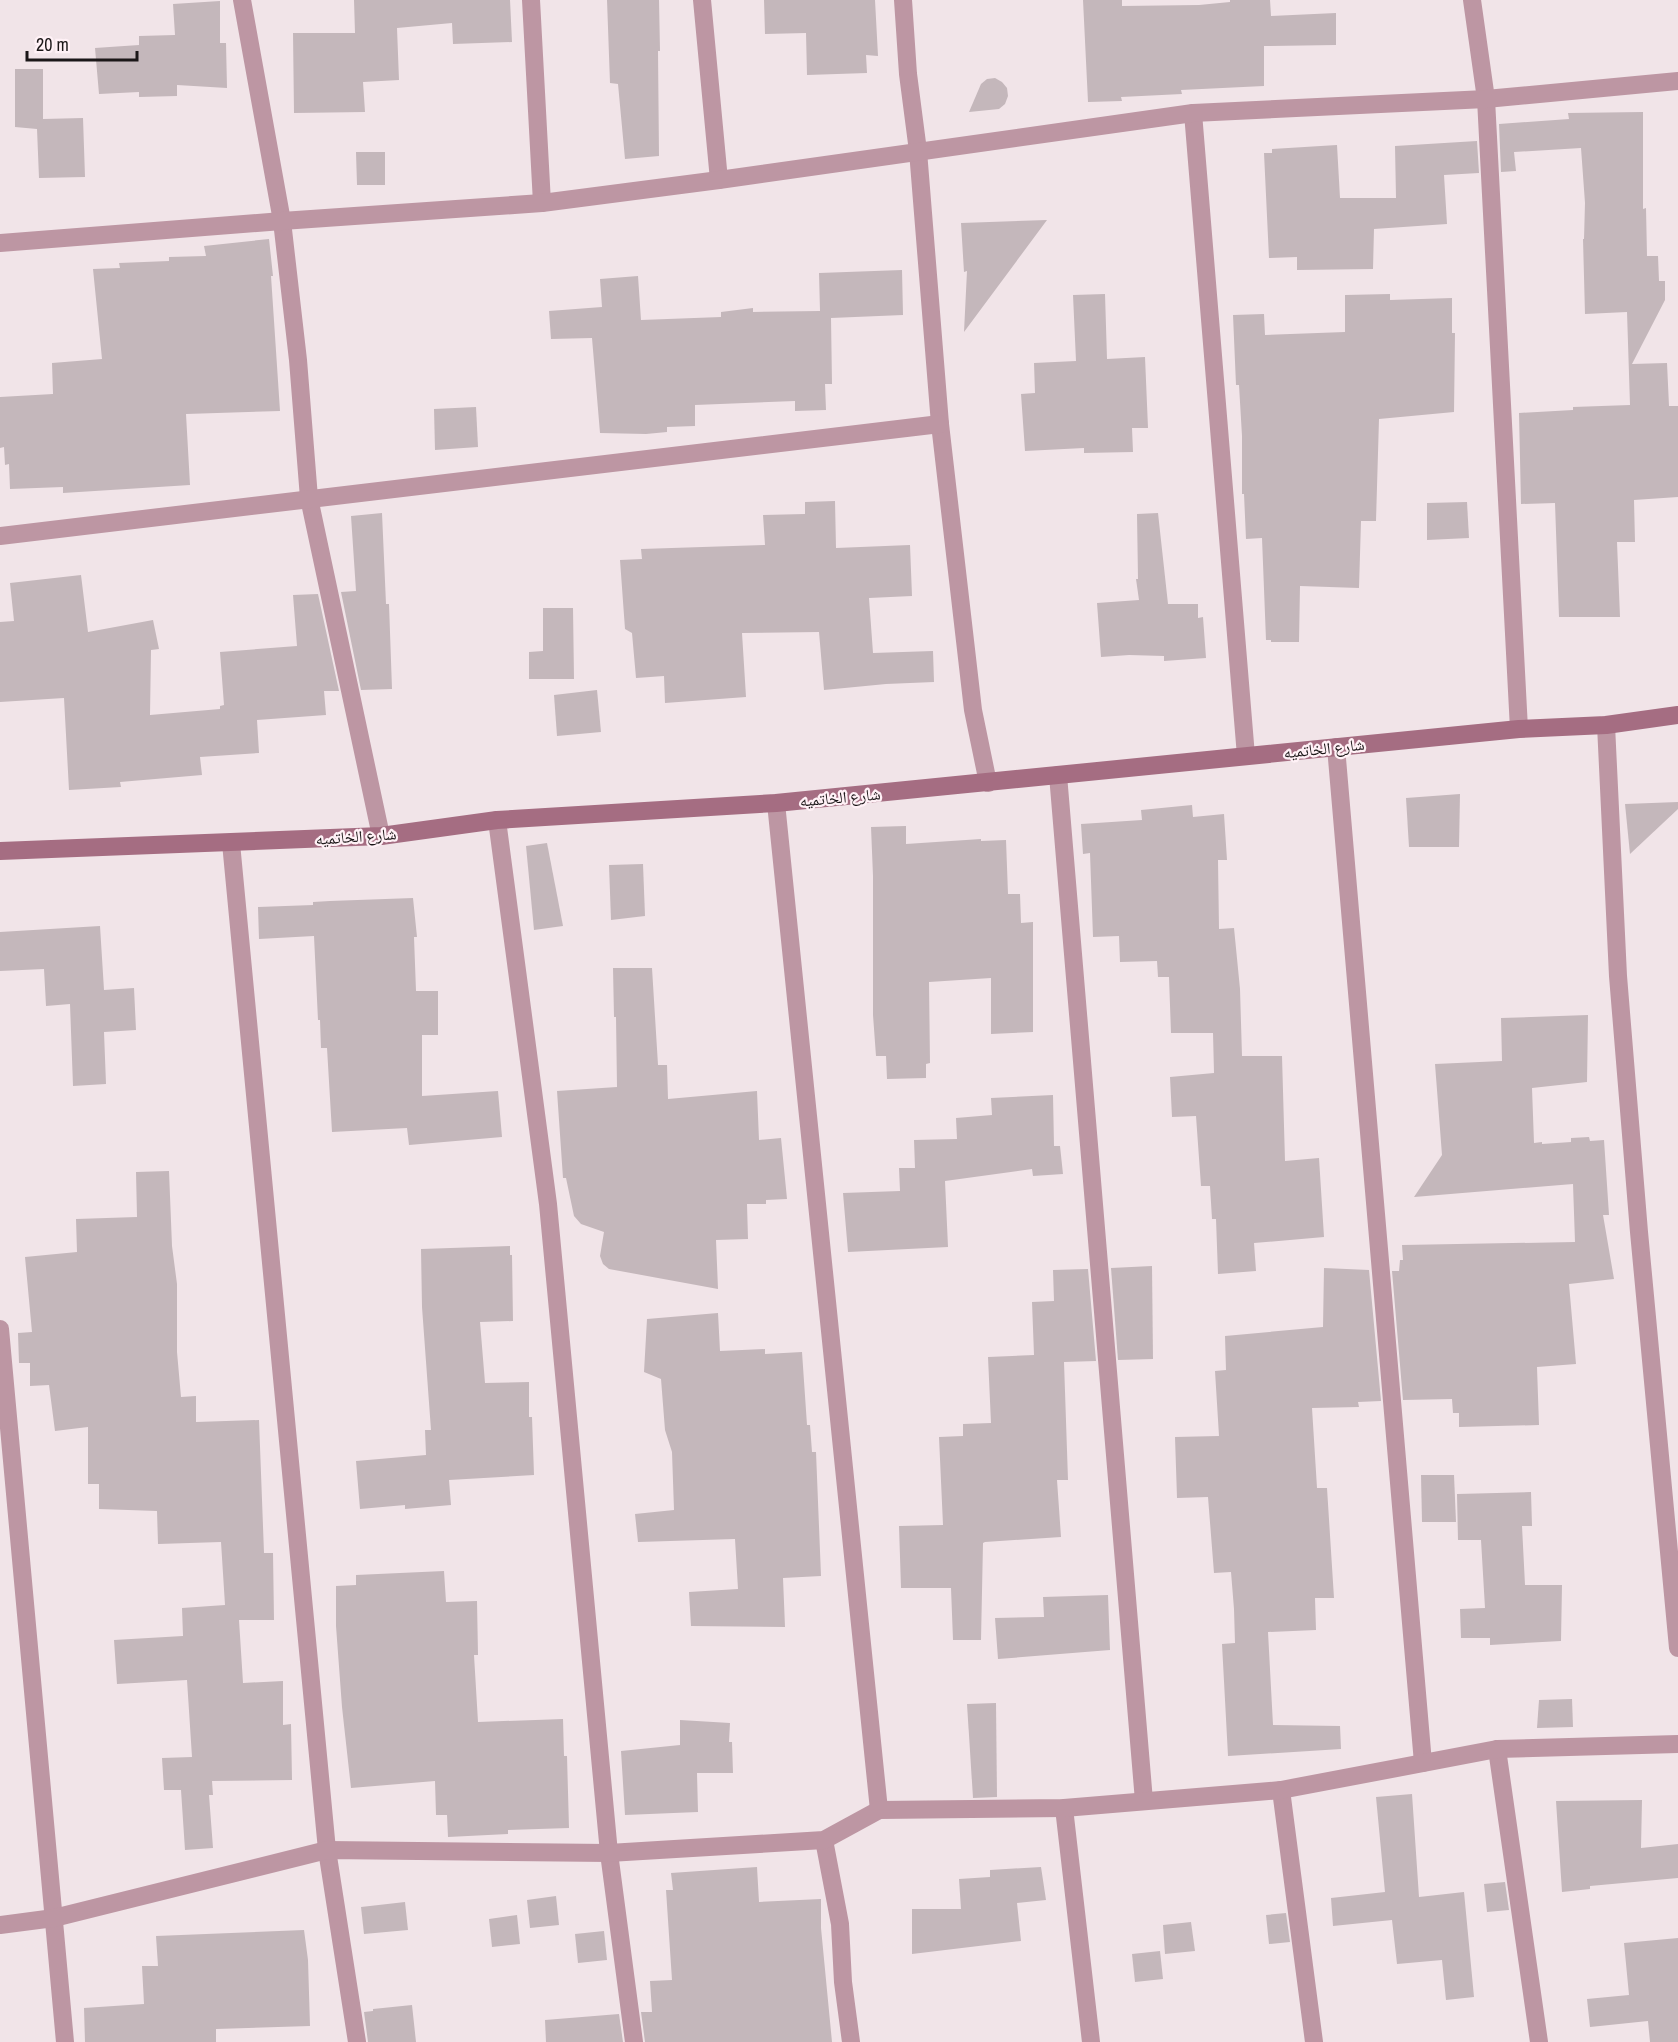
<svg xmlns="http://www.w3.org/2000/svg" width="1678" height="2042" font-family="'Archivo Narrow','Noto Naskh Arabic',sans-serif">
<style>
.building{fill:#c4b7bb}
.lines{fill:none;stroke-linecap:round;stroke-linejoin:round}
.street{stroke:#bd96a3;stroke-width:18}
.secondary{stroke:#a56d82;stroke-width:18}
.labels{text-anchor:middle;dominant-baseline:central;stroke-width:4.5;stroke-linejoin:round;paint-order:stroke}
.street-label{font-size:16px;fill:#1b1718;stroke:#fff1f6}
</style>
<rect width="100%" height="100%" fill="#f1e4e8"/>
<g class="building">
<polygon points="354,0 510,0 512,42 453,44 452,23 397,28 399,80 363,82 365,112 294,113 293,33 355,33"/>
<polygon points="607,0 659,0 660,51 658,51 659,156 625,159 618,84 610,83"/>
<polygon points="764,0 875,0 878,56 866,55 867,73 807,75 806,33 765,34"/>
<polygon points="1083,0 1122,0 1122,6 1199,5 1230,2 1230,0 1270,0 1271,16 1336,13 1336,45 1264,46 1264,86 1181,90 1182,94 1121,97 1122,101 1088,102"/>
<polygon points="220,1 220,43 226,43 227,88 177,85 177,96 139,97 139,92 99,94 95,48 139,45 139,36 175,35 173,4"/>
<polygon points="15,69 43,69 43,119 83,118 85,177 39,178 37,129 15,127"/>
<polygon points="995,78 1002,82 1007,88 1008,96 1005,104 999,109 969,112 981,84 987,79"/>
<polygon points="1643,112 1643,209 1646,208 1647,256 1658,256 1659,281 1665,281 1665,300 1632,364 1667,363 1669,406 1678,406 1678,497 1634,500 1635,542 1617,542 1620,617 1559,617 1555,503 1521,504 1519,413 1573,410 1573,407 1630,405 1627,312 1585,314 1583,239 1584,239 1585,203 1581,148 1514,152 1516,171 1501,172 1499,124 1569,119 1568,113"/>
<polygon points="1477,141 1479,173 1444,175 1447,224 1374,229 1373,269 1297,270 1297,257 1269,258 1264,153 1272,153 1272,149 1337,145 1340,198 1396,198 1395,146"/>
<polygon points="356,152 385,152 385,185 357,185"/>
<polygon points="1047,220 964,332 967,271 964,272 961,223"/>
<polygon points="269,239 273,276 271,276 280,411 186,414 190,485 63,493 63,487 10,489 9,464 5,465 4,447 0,448 0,397 53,394 52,363 102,359 93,269 120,268 119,263 169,261 169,257 206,256 204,246"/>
<polygon points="902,270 903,315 831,318 832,384 825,384 826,410 795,411 795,401 695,405 695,426 667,427 667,432 646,434 600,433 592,338 551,339 549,311 602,307 600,279 638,276 641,320 721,317 721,312 753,308 753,312 820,311 819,273"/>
<polygon points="1105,294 1107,359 1145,357 1148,428 1132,428 1133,452 1084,453 1084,448 1025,451 1021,394 1035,393 1034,363 1076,361 1073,295"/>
<polygon points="1390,294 1390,300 1452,298 1452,333 1455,333 1454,412 1379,419 1376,521 1361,521 1359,588 1300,586 1299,642 1271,642 1271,640 1266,640 1262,538 1246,539 1244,494 1242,494 1242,436 1239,385 1236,385 1233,315 1264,314 1265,335 1345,332 1345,295"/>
<polygon points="476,407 478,447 435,450 434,409"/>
<polygon points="835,501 836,548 910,545 912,596 869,598 873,653 933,651 934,682 886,684 824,690 819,632 742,633 746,697 665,703 664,676 636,678 632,633 625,629 620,560 642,559 641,549 765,545 763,515 805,514 805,502"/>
<polygon points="1467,502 1469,538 1427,540 1427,503"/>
<polygon points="382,513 386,604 389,604 392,689 361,690 341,592 356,591 351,516"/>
<polygon points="1158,513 1168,604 1198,604 1198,618 1203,617 1206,658 1164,661 1164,656 1129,655 1101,657 1097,603 1139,600 1136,579 1138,579 1137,514"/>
<polygon points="81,575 88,632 153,620 159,649 151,650 150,715 220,709 220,706 224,705 220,652 297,646 293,595 318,594 339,691 324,691 326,715 257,720 259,753 200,757 202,775 120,782 121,787 69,790 64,698 0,702 0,622 14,621 10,583"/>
<polygon points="543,608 573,608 574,679 529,679 529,652 543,651"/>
<polygon points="597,690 601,732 557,736 554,695"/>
<polygon points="1460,794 1459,847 1409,847 1406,798"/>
<polygon points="1678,802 1678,809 1630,854 1625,804"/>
<polygon points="1192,805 1193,817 1224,814 1227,860 1218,860 1219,929 1234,928 1240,989 1242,1056 1282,1056 1285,1161 1319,1158 1324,1237 1254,1243 1256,1271 1218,1274 1216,1219 1212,1219 1210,1186 1201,1186 1196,1116 1172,1117 1170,1077 1214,1073 1213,1033 1171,1033 1169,977 1158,977 1157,961 1120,962 1119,936 1093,937 1090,853 1083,854 1081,824 1142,820 1141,810"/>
<polygon points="906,826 906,844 981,839 981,841 1006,840 1008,894 1020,894 1021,923 1033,922 1033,1032 991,1034 991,978 929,982 930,1063 926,1064 926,1078 887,1079 886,1056 876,1056 873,1015 873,876 871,827"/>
<polygon points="547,843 563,926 534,930 526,846"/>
<polygon points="643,864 645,916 611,920 609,865"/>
<polygon points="413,898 417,937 414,937 416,991 438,991 438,1035 422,1035 422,1096 498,1091 502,1137 409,1145 407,1128 332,1132 327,1048 321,1048 320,1020 318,1020 314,936 259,939 258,907 313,905 313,902 330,901"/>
<polygon points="100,926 104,990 134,988 136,1030 104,1032 106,1084 73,1086 70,1004 46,1006 44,969 0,971 0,932"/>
<polygon points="613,968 652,968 658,1065 667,1065 668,1099 757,1091 759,1140 781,1138 787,1199 766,1200 766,1204 747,1204 748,1239 716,1240 718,1289 609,1269 603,1264 600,1256 604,1232 581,1224 574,1216 566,1178 563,1178 557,1091 617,1087 616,1017 614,1017"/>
<polygon points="1588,1015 1587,1082 1532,1088 1534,1143 1542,1142 1542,1144 1571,1142 1571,1138 1589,1137 1590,1141 1604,1140 1609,1215 1603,1215 1614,1279 1569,1284 1576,1364 1537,1367 1539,1425 1459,1427 1459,1413 1453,1413 1452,1399 1403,1400 1392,1271 1399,1271 1400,1260 1403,1260 1402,1245 1575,1242 1573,1184 1414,1197 1442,1155 1435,1064 1502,1061 1501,1018"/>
<polygon points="1053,1095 1054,1146 1060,1146 1063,1174 1033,1176 1032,1169 945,1181 948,1247 848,1252 843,1193 900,1191 899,1168 915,1168 914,1140 957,1139 956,1118 992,1115 991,1098"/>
<polygon points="169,1171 172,1246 177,1284 177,1352 181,1397 196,1396 196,1422 259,1420 264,1553 273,1553 274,1620 239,1620 243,1683 283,1681 283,1725 291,1724 292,1780 212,1781 213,1795 209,1795 213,1848 185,1850 181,1790 164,1790 162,1758 192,1757 187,1680 117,1684 114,1640 183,1636 182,1608 225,1605 221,1542 158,1544 157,1511 99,1509 99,1484 88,1484 88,1427 55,1431 49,1385 30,1386 30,1363 19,1363 18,1333 32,1332 25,1257 77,1252 76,1219 137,1217 136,1172"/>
<polygon points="510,1246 510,1255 512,1255 513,1321 480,1322 485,1383 529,1382 529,1417 532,1417 534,1475 449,1480 451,1505 405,1509 405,1505 360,1509 356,1461 426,1455 425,1430 431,1430 422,1307 421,1249"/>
<polygon points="1152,1266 1153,1359 1118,1360 1111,1268"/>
<polygon points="1324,1268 1369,1270 1381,1401 1358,1402 1359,1407 1312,1408 1317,1488 1327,1488 1334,1598 1315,1598 1316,1630 1268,1632 1273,1725 1340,1726 1341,1749 1228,1756 1222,1644 1235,1643 1234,1609 1231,1572 1214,1573 1208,1497 1177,1498 1175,1437 1219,1436 1215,1371 1226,1370 1225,1336 1323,1327"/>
<polygon points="1088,1269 1096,1361 1064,1362 1068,1480 1057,1480 1061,1537 985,1542 983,1543 981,1640 953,1640 951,1588 901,1588 899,1526 943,1525 939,1437 963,1436 963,1424 991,1423 988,1357 1034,1355 1032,1302 1054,1301 1053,1270"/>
<polygon points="718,1313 720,1351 765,1349 765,1354 802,1352 807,1425 810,1425 812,1452 816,1452 821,1576 783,1578 785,1627 691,1626 689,1592 738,1589 735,1539 638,1542 635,1514 674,1510 672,1452 665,1430 661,1379 644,1372 647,1319"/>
<polygon points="1421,1475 1454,1475 1456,1522 1422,1522"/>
<polygon points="1531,1492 1532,1526 1522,1526 1525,1585 1562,1585 1561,1641 1490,1645 1490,1638 1461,1638 1460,1609 1485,1608 1481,1540 1458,1540 1457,1494"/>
<polygon points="444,1571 446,1602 477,1601 478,1655 474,1655 478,1722 563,1719 564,1756 567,1756 569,1828 508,1830 508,1834 448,1837 447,1815 436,1815 435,1781 351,1788 342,1707 336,1626 336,1586 356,1585 356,1575"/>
<polygon points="1108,1595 1110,1650 998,1659 995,1618 1044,1617 1043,1597"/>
<polygon points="1572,1699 1573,1727 1537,1728 1539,1700"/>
<polygon points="996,1703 997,1797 973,1798 967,1704"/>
<polygon points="680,1720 730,1723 729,1742 732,1742 733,1773 697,1773 698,1812 625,1815 621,1751 680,1745"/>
<polygon points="1412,1794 1419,1897 1464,1892 1474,1997 1446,2000 1442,1960 1397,1964 1392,1920 1333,1926 1331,1898 1385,1892 1376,1797"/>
<polygon points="1642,1800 1641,1848 1678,1844 1678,1878 1590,1886 1590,1889 1562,1892 1556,1801"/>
<polygon points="757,1867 759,1902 821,1899 821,1928 832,2042 645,2042 641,2012 652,2012 650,1981 672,1980 666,1890 673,1890 671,1873"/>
<polygon points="1041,1867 1046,1900 1017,1903 1021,1941 912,1954 912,1909 961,1909 959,1879 990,1877 990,1870"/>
<polygon points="1505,1882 1509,1910 1487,1912 1484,1884"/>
<polygon points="556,1896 559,1925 530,1928 527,1900"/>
<polygon points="405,1902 408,1930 364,1934 361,1907"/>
<polygon points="1286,1913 1290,1942 1269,1944 1266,1915"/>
<polygon points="517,1915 520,1944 492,1947 489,1919"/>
<polygon points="1191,1922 1195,1951 1165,1954 1163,1925"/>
<polygon points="304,1930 308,1960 310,2026 216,2029 216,2042 85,2042 84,2008 144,2004 142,1966 158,1966 156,1936"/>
<polygon points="604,1931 607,1960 578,1963 575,1934"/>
<polygon points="1678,1938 1678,2042 1650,2042 1648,2021 1590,2027 1587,1999 1629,1995 1624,1943"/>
<polygon points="1160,1951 1163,1979 1135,1982 1132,1954"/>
<polygon points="412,2005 416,2042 368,2042 364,2012 373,2011 373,2009"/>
<polygon points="619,2014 623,2042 546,2042 545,2020"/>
</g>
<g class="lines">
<g class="street">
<polyline points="242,0 282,221 298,360 309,498 381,836"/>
<polyline points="531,0 542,203"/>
<polyline points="702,0 719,180"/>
<polyline points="903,0 908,74 918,151 940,424 973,710 988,783"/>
<polyline points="1472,0 1486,99 1519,729"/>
<polyline points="1193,113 1246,756"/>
<polyline points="0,243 282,221 542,203 719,180 1193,113 1486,99 1678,81"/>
<polyline points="0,536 940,424"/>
<polyline points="1606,725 1618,976 1639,1232 1678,1648"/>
<polyline points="1336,747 1423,1763"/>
<polyline points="1058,775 1144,1801"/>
<polyline points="776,803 879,1810"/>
<polyline points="497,820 548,1204 609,1853 634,2042"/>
<polyline points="231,843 327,1850 357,2042"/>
<polyline points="0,1329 65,2042"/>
<polyline points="1497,1749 1539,2042"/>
<polyline points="1281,1790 1314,2042"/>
<polyline points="1064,1808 1091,2042"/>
<polyline points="824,1840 840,1924 843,1982 851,2042"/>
<polyline points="0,1925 54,1918 327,1850 609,1853 824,1840 879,1810 1064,1808 1281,1790 1497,1749 1678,1744"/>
</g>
<polyline class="secondary" points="0,851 381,836 497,820 776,803 1519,729 1606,725 1678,715"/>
</g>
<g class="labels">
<g class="street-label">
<text transform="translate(1324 748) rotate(-6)">شارع الخاتميه</text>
<text transform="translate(840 797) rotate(-5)">شارع الخاتميه</text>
<text transform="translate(356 836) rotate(-4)">شارع الخاتميه</text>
</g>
</g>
<path d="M27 51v9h110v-9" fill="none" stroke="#1b1718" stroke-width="3"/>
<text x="36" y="51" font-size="18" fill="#1b1718" stroke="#fff1f6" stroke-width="4.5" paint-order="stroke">20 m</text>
</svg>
